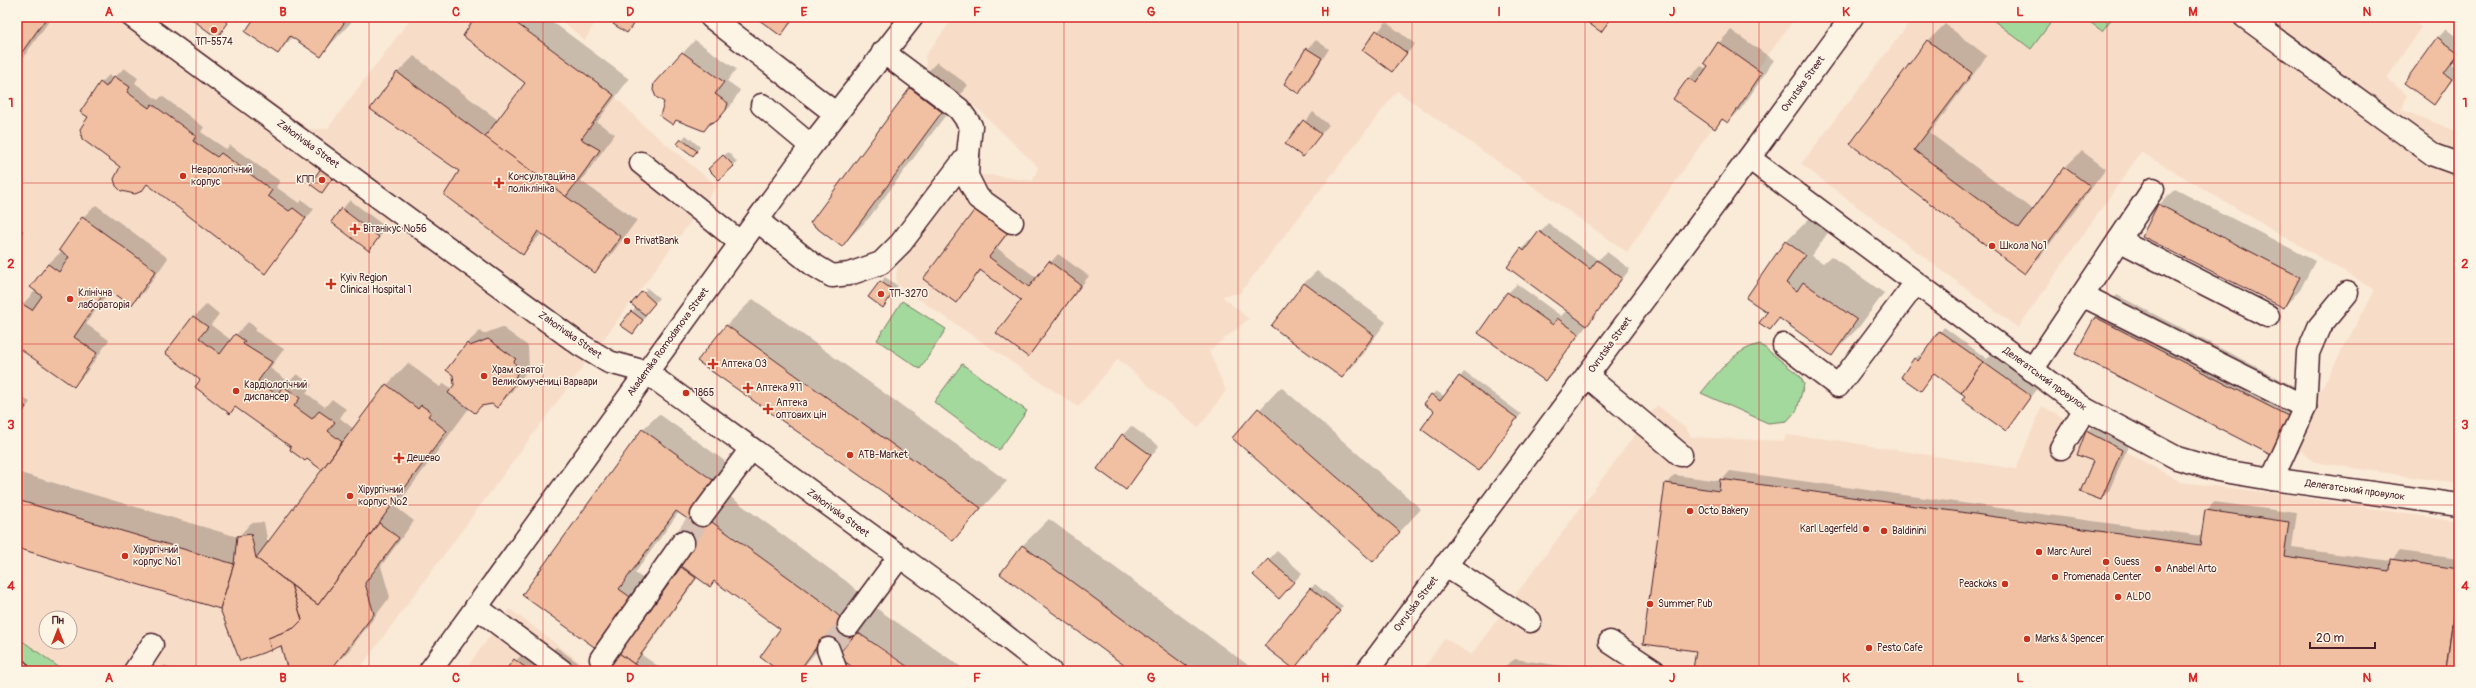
<svg xmlns="http://www.w3.org/2000/svg" width="2476" height="688" font-family="Pangolin,sans-serif">
<style>
.built{fill:#f7ddc8;fill-rule:evenodd}
.green{fill:#a3d99d;stroke:#767c64}
.shadow{fill:#0003;fill-rule:evenodd}
.building{fill:#f1c0a2;stroke:#4a1f2b}
.lines{fill:none;stroke-linecap:round;stroke-linejoin:round}
.minor-tunnel{stroke:#d7c1b5;stroke-width:22;stroke-dasharray:22 11;stroke-linecap:butt}
.minor-casing{stroke:#4a1f2b;stroke-width:25}
.minor{stroke:#fcf5e5;stroke-width:22}
.grid{fill:none;stroke:#d62828;stroke-width:1;stroke-opacity:0.55}
.poi-dot{fill:#c8321e;stroke:#fcf5e5;stroke-width:1.5}
.labels{text-anchor:middle;dominant-baseline:central;stroke-width:3;stroke-linejoin:round;paint-order:stroke}
.poi-label{font-size:10px;fill:#4a1f2b;stroke:#fcf5e5;text-anchor:start}
.street-label{font-size:10px;fill:#4a1f2b;stroke:#fcf5e5}
.neatline{fill:none;stroke:#d62828;stroke-width:1.5}
.grid-label{font-size:13px;text-anchor:middle;font-weight:bold;fill:#d62828}
</style>
<rect width="100%" height="100%" fill="#faead8"/>
<filter id="ink" filterUnits="userSpaceOnUse"><feTurbulence type="fractalNoise" baseFrequency=".025" numOctaves="2"/><feDisplacementMap in="SourceGraphic" scale="8" xChannelSelector="R" yChannelSelector="G"/><feConvolveMatrix kernelMatrix="1 2 1 2 8 2 1 2 1" color-interpolation-filters="sRGB"/></filter>
<g filter="url(#ink)">
<g class="built">
<path d="M17,17H155L309,129H327L412,17H508L614,95L643,125L717,186L358,671H64L17,637ZM46,618H70V642H46Z"/>
<polygon points="557,17 598,17 585,40"/>
<polygon points="954,17 1796,17 1758,69 1762,73 1728,123 1722,119 1715,129 1713,127 1627,252 1397,91 1240,293 1222,296 1249,319 1209,351 1226,391 1198,428 1118,359 1078,407 896,284 897,267 959,176 992,175 1033,181 1038,167 980,111 927,71 925,56"/>
<polygon points="1914,17 2408,17 2421,27 2387,78 2407,95 2402,110 2459,132 2459,484 2314,462 2297,446 2309,411 2375,290 2141,152 2018,328 1801,164"/>
<polygon points="1657,405 1686,428 1691,437 1784,441 1786,435 1828,439 2016,469 2042,406 2181,482 2281,494 2459,522 2459,671 1422,671 1445,638 1471,655"/>
<polygon points="510,609 592,671 464,671"/>
</g>
<g class="green">
<polygon points="1989,17 2055,17 2031,49"/>
<polygon points="2083,17 2113,17 2102,31"/>
<polygon points="902,301 946,329 920,369 877,340"/>
<path d="M1760,344L1800,376L1804,384L1797,410L1787,421L1768,423L1701,393C1718,373 1733,350 1760,344Z"/>
<polygon points="962,364 1027,411 999,450 934,402"/>
<polygon points="17,637 64,671 35,671 17,658"/>
</g>
<g class="shadow">
<polygon points="17,17 52,17 17,66"/>
<polygon points="190,17 229,17 231,18 221,32"/>
<polygon points="256,17 356,17 321,55 293,37 278,52"/>
<polygon points="476,17 546,17 629,79 597,122 615,134 581,181 637,220 611,255 595,272 542,233 523,254 461,171 372,109 398,72 414,56 498,120 527,83"/>
<polygon points="619,17 640,17 627,32"/>
<polygon points="757,17 798,17 780,34"/>
<polygon points="1582,17 1613,17 1601,31"/>
<polygon points="1386,22 1415,44 1392,71 1363,49"/>
<polygon points="1945,24 1987,56 1930,133 2033,210 2065,167 2082,151 2106,169 2041,256 2025,272 1851,144 1928,41"/>
<polygon points="2446,29 2459,39 2459,55 2452,64 2459,72 2434,103 2438,38"/>
<polygon points="1731,30 1774,60 1741,109 1728,122 1724,119 1715,127 1674,99 1689,78 1701,66 1707,69 1719,43"/>
<polygon points="695,40 736,69 727,81 740,90 730,107 704,130 677,119 672,124 665,102 683,53"/>
<polygon points="1316,40 1329,49 1307,84 1298,92 1307,49"/>
<polygon points="937,62 968,85 869,218 842,245 911,89"/>
<polygon points="124,68 138,78 135,83 158,100 162,96 204,127 201,132 226,149 230,145 280,181 276,187 299,203 302,200 314,209 265,272 148,183 141,190 121,167 90,117 101,83 109,75 114,78"/>
<polygon points="1313,112 1329,125 1302,156 1287,144"/>
<polygon points="686,135 700,147 693,155 679,144"/>
<polygon points="728,152 737,162 719,179 710,169"/>
<polygon points="2175,189 2315,261 2300,290 2284,307 2159,205"/>
<polygon points="350,200 387,228 369,249 332,221"/>
<polygon points="96,205 168,258 144,292 131,305 110,290 86,324 109,340 86,373 74,385 17,346 17,310 36,290 48,264 62,251 60,250 83,217"/>
<polygon points="1813,215 1831,228 1812,256 1823,263 1831,256 1884,293 1859,327 1832,354 1781,318 1770,329 1768,312 1786,242"/>
<polygon points="1016,223 997,248 1037,278 1058,254 1089,276 1028,355 1022,300 982,270 956,302 924,278"/>
<polygon points="1548,223 1598,260 1607,252 1630,269 1545,380 1508,293 1517,284 1561,316 1567,310 1508,267 1522,249 1530,240 1532,242"/>
<polygon points="17,226 24,231 17,241"/>
<polygon points="1317,271 1386,322 1355,364 1342,377 1273,326 1304,283"/>
<polygon points="885,277 898,286 886,302 870,297"/>
<polygon points="647,288 659,298 645,314 647,315 637,329 622,324 636,307"/>
<polygon points="2117,295 2311,395 2292,432 2095,317"/>
<polygon points="753,299 1007,481 953,539 699,360 727,325"/>
<polygon points="207,304 219,314 211,325 231,340 248,322 257,328 255,331 284,349 270,368 289,382 297,374 312,385 306,393 325,407 332,399 346,409 340,418 354,429 387,385 408,363 440,387 444,383 452,389 455,385 467,343 480,331 483,334 502,327 528,346 529,368 510,394 497,407 492,403 482,405 475,412 470,407 396,507 414,521 381,566 390,597 347,653 327,671 287,671 281,645 221,608 17,546 17,472 238,537 251,523 264,522 268,544 325,466 321,469 291,449 293,447 236,407 230,412 202,380 166,353 194,317"/>
<polygon points="1944,327 1987,359 1992,354 2039,387 2006,430 1967,396 1934,373 1921,390 1915,359 1919,355 1922,357"/>
<polygon points="1464,372 1521,414 1483,465 1435,411 1432,395 1436,391 1445,397"/>
<polygon points="1281,387 1421,509 1373,561 1233,438"/>
<polygon points="17,394 30,402 17,421"/>
<polygon points="659,414 729,464 705,503 689,519 679,512 635,573 648,582 597,647 642,430"/>
<polygon points="2096,423 2130,442 2109,491 2101,499 2087,432"/>
<polygon points="1131,426 1159,446 1126,489 1123,435"/>
<polygon points="1730,471 2202,536 2206,511 2214,502 2297,513 2292,548 2391,561 2400,551 2459,559 2459,671 1718,671 1697,650 1666,484 1674,475 1721,481"/>
<path d="M721,490L846,581L879,610L967,671H860L823,644L800,671H781V629L715,581L710,585L698,577L642,655L665,671H608L683,566ZM876,644L906,665L905,666L875,646Z"/>
<polygon points="1049,519 1256,671 1134,671 1022,546"/>
<polygon points="1277,551 1302,573 1288,589 1254,575"/>
<polygon points="1315,584 1343,606 1298,664 1265,646"/>
<polygon points="531,644 547,656 556,647 583,666 579,671 507,671"/>
<polygon points="1515,659 1569,667 1568,671 1498,671"/>
<polygon points="165,665 173,671 158,671"/>
<polygon points="1287,667 1292,671 1283,671"/>
</g>
<g class="building">
<polygon points="17,17 47,17 17,59"/>
<polygon points="189,17 220,17 228,23 217,38"/>
<polygon points="255,17 348,17 321,57 290,36 278,54 245,32"/>
<polygon points="475,17 508,17 614,95 581,139 600,150 565,198 484,138 525,83 463,36"/>
<polygon points="618,17 638,17 627,33 613,24"/>
<polygon points="755,17 794,17 781,36"/>
<polygon points="1580,17 1612,17 1601,32"/>
<polygon points="1376,30 1407,53 1392,72 1362,50"/>
<polygon points="2437,37 2459,53 2444,73 2452,79 2434,105 2404,83"/>
<polygon points="1927,40 1972,73 1914,150 2019,228 2064,167 2090,186 2025,274 1850,144"/>
<polygon points="1718,42 1762,73 1728,123 1722,119 1715,129 1673,99 1688,78 1696,83 1708,66 1704,63"/>
<polygon points="1306,48 1322,58 1299,94 1284,84"/>
<polygon points="682,52 724,82 715,94 728,103 726,110 717,121 710,123 704,131 676,120 673,125 660,116 664,102 656,97 653,90 654,83"/>
<polygon points="397,72 621,237 595,273 538,231 523,255 444,195 459,171 370,109"/>
<polygon points="114,76 130,87 127,92 149,108 152,104 196,136 193,141 217,157 221,153 272,190 268,196 289,211 293,208 306,218 265,274 147,184 142,191 135,194 121,191 116,186 114,179 120,167 82,139 80,129 88,117 80,112 100,82 106,87"/>
<polygon points="910,88 942,112 842,247 810,223"/>
<polygon points="1303,120 1321,134 1303,157 1285,144"/>
<polygon points="681,139 697,151 693,156 677,144"/>
<polygon points="723,155 734,166 719,180 708,169"/>
<polygon points="324,164 336,173 322,193 310,184"/>
<polygon points="2158,204 2300,277 2284,308 2142,236"/>
<polygon points="341,208 379,237 369,251 331,222"/>
<polygon points="976,208 1008,232 989,257 1029,287 1049,261 1081,285 1028,357 996,333 1021,300 980,270 956,303 923,279"/>
<polygon points="82,217 156,271 131,306 107,289 91,312 74,337 97,353 74,387 17,347 17,309 21,303 32,310 42,296 30,287 48,264 59,272 69,257 59,250"/>
<polygon points="1539,231 1590,269 1597,260 1622,278 1587,326 1507,267 1521,248 1524,251"/>
<polygon points="17,233 21,236 17,241"/>
<polygon points="1785,241 1805,255 1786,283 1797,291 1803,282 1857,320 1832,356 1779,318 1770,330 1759,323 1767,312 1746,298"/>
<polygon points="880,281 894,291 883,308 868,297"/>
<polygon points="1304,283 1374,335 1342,378 1271,326"/>
<polygon points="642,291 655,303 645,315 631,304"/>
<polygon points="1507,292 1553,325 1557,318 1579,334 1545,381 1478,333"/>
<polygon points="631,311 643,320 633,334 620,325"/>
<polygon points="193,316 208,327 199,338 220,354 235,334 245,341 243,344 272,362 258,381 277,395 283,386 300,398 294,406 312,419 319,411 335,422 328,431 342,442 322,470 307,459 305,461 290,450 291,447 235,407 230,414 195,387 200,380 165,353"/>
<polygon points="2095,317 2290,417 2271,455 2075,354"/>
<polygon points="726,325 981,508 953,541 697,361"/>
<polygon points="1939,331 1983,362 1961,393 1934,373 1921,391 1901,377 1914,358 1918,361"/>
<polygon points="488,339 516,359 514,361 518,370 515,379 517,381 497,408 492,404 481,406 475,413 448,393 454,385 453,375 446,370 467,343 470,346"/>
<polygon points="1983,362 2031,396 2006,431 1962,400 1965,396 1961,393"/>
<polygon points="1459,376 1517,418 1479,471 1421,429 1434,411 1424,404 1431,394 1440,401"/>
<polygon points="386,384 418,409 421,405 431,412 428,416 447,431 318,605 256,558"/>
<polygon points="17,401 26,407 17,421"/>
<polygon points="1258,408 1400,532 1373,562 1232,438"/>
<polygon points="642,429 714,481 689,520 676,511 619,589 633,599 597,649 522,595"/>
<polygon points="2086,431 2122,450 2101,500 2080,492 2093,461 2077,455"/>
<polygon points="1122,434 1151,455 1126,490 1097,469"/>
<polygon points="1720,479 2200,545 2205,510 2289,522 2284,556 2389,571 2390,559 2459,569 2446,671 1711,671 1693,669 1696,651 1643,644 1665,483 1719,491"/>
<polygon points="17,500 234,564 220,609 17,548"/>
<polygon points="698,512 824,603 857,632 837,656 820,642 799,671 779,671 760,657 780,629 714,581 710,587 676,562 679,539"/>
<polygon points="379,523 399,538 365,583 374,614 330,671 288,671 281,646 271,650 268,638 294,628 302,620 291,585 318,605"/>
<polygon points="251,534 256,558 291,585 302,620 294,628 268,638 271,650 240,661 220,609 234,564 237,536"/>
<polygon points="1022,545 1193,671 1132,671 1000,574"/>
<polygon points="1268,559 1294,582 1279,599 1253,575"/>
<polygon points="681,567 696,578 634,664 619,653"/>
<polygon points="2459,574 2459,671 2446,671 2458,580"/>
<polygon points="1310,588 1340,611 1294,669 1264,646"/>
<polygon points="857,632 914,671 858,671 837,656"/>
<polygon points="619,653 634,664 644,671 606,671"/>
<polygon points="514,659 530,671 505,671"/>
<polygon points="539,663 550,671 533,671"/>
</g>
<g class="lines">
<g class="minor-tunnel">
<polyline points="683,542 702,515"/>
<polyline points="828,649 849,625"/>
</g>
<defs>
<g id="minor">
<polyline points="133,17 579,344 609,362 646,372 949,592 1050,671"/>
<polyline points="711,17 836,114"/>
<polyline points="2245,17 2434,155 2459,164"/>
<polyline points="762,105 811,146"/>
<polyline points="968,155 967,176 978,198 1012,222"/>
<polyline points="1749,158 2085,409 2177,458 2218,470 2272,479 2459,505"/>
<polyline points="641,163 741,243"/>
<polyline points="758,221 812,264 832,276 849,274 881,263 901,243 968,155 971,126 959,109 883,52"/>
<polyline points="2119,240 2268,316"/>
<polyline points="2082,295 2305,407"/>
<polyline points="1784,345 1838,386 1915,284"/>
<polyline points="2032,370 2153,189"/>
<polyline points="1587,376 1681,455"/>
<polyline points="2061,448 2085,409"/>
<polyline points="2272,479 2305,407 2308,353 2319,327 2347,293"/>
<polyline points="702,515 751,449"/>
<polyline points="1445,565 1530,621"/>
<polyline points="476,607 562,671"/>
<polyline points="849,625 899,557"/>
<polyline points="1610,642 1654,671"/>
<polyline points="828,649 836,671"/>
<polyline points="601,659 683,542"/>
<polyline points="17,670 18,671"/>
<polyline points="135,671 152,645"/>
<polyline points="430,671 811,146 912,17"/>
<polyline points="1367,671 1749,158 1852,17"/>
</g>
</defs>
<use href="#minor" class="minor-casing"/>
<use href="#minor" class="minor"/>
</g>
</g>
<path class="grid" d="M196,17V671M369,17V671M543,17V671M717,17V671M891,17V671M1064,17V671M1238,17V671M1412,17V671M1585,17V671M1759,17V671M1933,17V671M2107,17V671M2280,17V671M17,183H2459M17,344H2459M17,505H2459"/>
<g class="poi-dot">
<circle cx="214" cy="30" r="4"/>
<circle cx="183" cy="176" r="4"/>
<circle cx="322" cy="180" r="4"/>
<path d="M497 177h4v4h4v4h-4v4h-4v-4h-4v-4h4z"/>
<path d="M353 223h4v4h4v4h-4v4h-4v-4h-4v-4h4z"/>
<circle cx="627" cy="241" r="4"/>
<circle cx="1992" cy="246" r="4"/>
<path d="M329 278h4v4h4v4h-4v4h-4v-4h-4v-4h4z"/>
<circle cx="881" cy="294" r="4"/>
<circle cx="70" cy="299" r="4"/>
<path d="M711 358h4v4h4v4h-4v4h-4v-4h-4v-4h4z"/>
<circle cx="484" cy="376" r="4"/>
<path d="M746 382h4v4h4v4h-4v4h-4v-4h-4v-4h4z"/>
<circle cx="236" cy="391" r="4"/>
<circle cx="686" cy="393" r="4"/>
<path d="M766 403h4v4h4v4h-4v4h-4v-4h-4v-4h4z"/>
<circle cx="850" cy="455" r="4"/>
<path d="M397 452h4v4h4v4h-4v4h-4v-4h-4v-4h4z"/>
<circle cx="350" cy="496" r="4"/>
<circle cx="1690" cy="511" r="4"/>
<circle cx="1866" cy="529" r="4"/>
<circle cx="1884" cy="531" r="4"/>
<circle cx="2039" cy="552" r="4"/>
<circle cx="125" cy="556" r="4"/>
<circle cx="2106" cy="562" r="4"/>
<circle cx="2158" cy="569" r="4"/>
<circle cx="2055" cy="577" r="4"/>
<circle cx="2005" cy="584" r="4"/>
<circle cx="2118" cy="597" r="4"/>
<circle cx="1650" cy="604" r="4"/>
<circle cx="2027" cy="639" r="4"/>
<circle cx="1869" cy="648" r="4"/>
</g>
<g class="labels">
<g class="poi-label">
<text x="214" y="42" text-anchor="middle">ТП-5574</text>
<text x="191" y="170">Неврологічний<tspan x="191" dy="12">корпус</tspan></text>
<text x="508" y="177">Консультаційна<tspan x="508" dy="12">поліклініка</tspan></text>
<text x="314" y="180" text-anchor="end">КПП</text>
<text x="363" y="229">Вітанікус №56</text>
<text x="635" y="241">PrivatBank</text>
<text x="2000" y="246">Школа №1</text>
<text x="340" y="278">Kyiv Region<tspan x="340" dy="12">Clinical Hospital 1</tspan></text>
<text x="78" y="293">Клінічна<tspan x="78" dy="12">лабораторія</tspan></text>
<text x="889" y="294">ТП-3270</text>
<text x="721" y="364">Аптека 03</text>
<text x="492" y="370">Храм святої<tspan x="492" dy="12">Великомучениці Варвари</tspan></text>
<text x="244" y="385">Кардіологічний<tspan x="244" dy="12">диспансер</tspan></text>
<text x="756" y="388">Аптека 911</text>
<text x="694" y="393">1865</text>
<text x="776" y="403">Аптека<tspan x="776" dy="12">оптових цін</tspan></text>
<text x="858" y="455">ATB-Market</text>
<text x="407" y="458">Дешево</text>
<text x="358" y="490">Хірургічний<tspan x="358" dy="12">корпус №2</tspan></text>
<text x="1698" y="511">Octo Bakery</text>
<text x="1858" y="529" text-anchor="end">Karl Lagerfeld</text>
<text x="1892" y="531">Baldinini</text>
<text x="133" y="550">Хірургічний<tspan x="133" dy="12">корпус №1</tspan></text>
<text x="2047" y="552">Marc Aurel</text>
<text x="2114" y="562">Guess</text>
<text x="2166" y="569">Anabel Arto</text>
<text x="2063" y="577">Promenada Center</text>
<text x="1997" y="584" text-anchor="end">Peackoks</text>
<text x="2126" y="597">ALDO</text>
<text x="1658" y="604">Summer Pub</text>
<text x="2035" y="639">Marks &amp; Spencer</text>
<text x="1877" y="648">Pesto Cafe</text>
</g>
<g class="street-label">
<text transform="translate(1803 84) rotate(-54)">Ovrutska Street</text>
<text transform="translate(308 144) rotate(36)">Zahorivska Street</text>
<text transform="translate(570 335) rotate(35)">Zahorivska Street</text>
<text transform="translate(668 342) rotate(-54)">Akademika Romodanova Street</text>
<text transform="translate(1610 345) rotate(-54)">Ovrutska Street</text>
<text transform="translate(2045 379) rotate(36)">Делегатський провулок</text>
<text transform="translate(2355 490) rotate(8)">Делегатський провулок</text>
<text transform="translate(838 513) rotate(36)">Zahorivska Street</text>
<text transform="translate(1416 604) rotate(-53)">Ovrutska Street</text>
</g>
</g>
<rect width="2476" height="688" fill="none" stroke="#fcf5e5" stroke-width="44"/>
<g transform="translate(58 630)"><circle r="19" fill="#fcf5e5" stroke="#b59f9b"/>
<path d="M0-3L7 15L0 10L-7 15Z" fill="#c8321e"/>
<text y="-6" font-size="11" font-weight="bold" text-anchor="middle" fill="#4a1f2b">Пн</text>
</g>
<path d="M2310 642v6h65v-6" fill="none" stroke="#4a1f2b" stroke-width="2"/>
<text x="2316" y="642" font-size="12" fill="#4a1f2b" stroke="#fcf5e5" stroke-width="3" paint-order="stroke">20 m</text>
<rect x="22" y="22" width="2432" height="644" class="neatline"/>
<g class="grid-label">
<text x="109" y="16">A</text>
<text x="283" y="16">B</text>
<text x="456" y="16">C</text>
<text x="630" y="16">D</text>
<text x="804" y="16">E</text>
<text x="977" y="16">F</text>
<text x="1151" y="16">G</text>
<text x="1325" y="16">H</text>
<text x="1499" y="16">I</text>
<text x="1672" y="16">J</text>
<text x="1846" y="16">K</text>
<text x="2020" y="16">L</text>
<text x="2193" y="16">M</text>
<text x="2367" y="16">N</text>
<text x="11" y="107">1</text>
<text x="2465" y="107">1</text>
<text x="11" y="268">2</text>
<text x="2465" y="268">2</text>
<text x="11" y="429">3</text>
<text x="2465" y="429">3</text>
<text x="11" y="590">4</text>
<text x="2465" y="590">4</text>
<text x="109" y="682">A</text>
<text x="283" y="682">B</text>
<text x="456" y="682">C</text>
<text x="630" y="682">D</text>
<text x="804" y="682">E</text>
<text x="977" y="682">F</text>
<text x="1151" y="682">G</text>
<text x="1325" y="682">H</text>
<text x="1499" y="682">I</text>
<text x="1672" y="682">J</text>
<text x="1846" y="682">K</text>
<text x="2020" y="682">L</text>
<text x="2193" y="682">M</text>
<text x="2367" y="682">N</text>
</g>
</svg>
